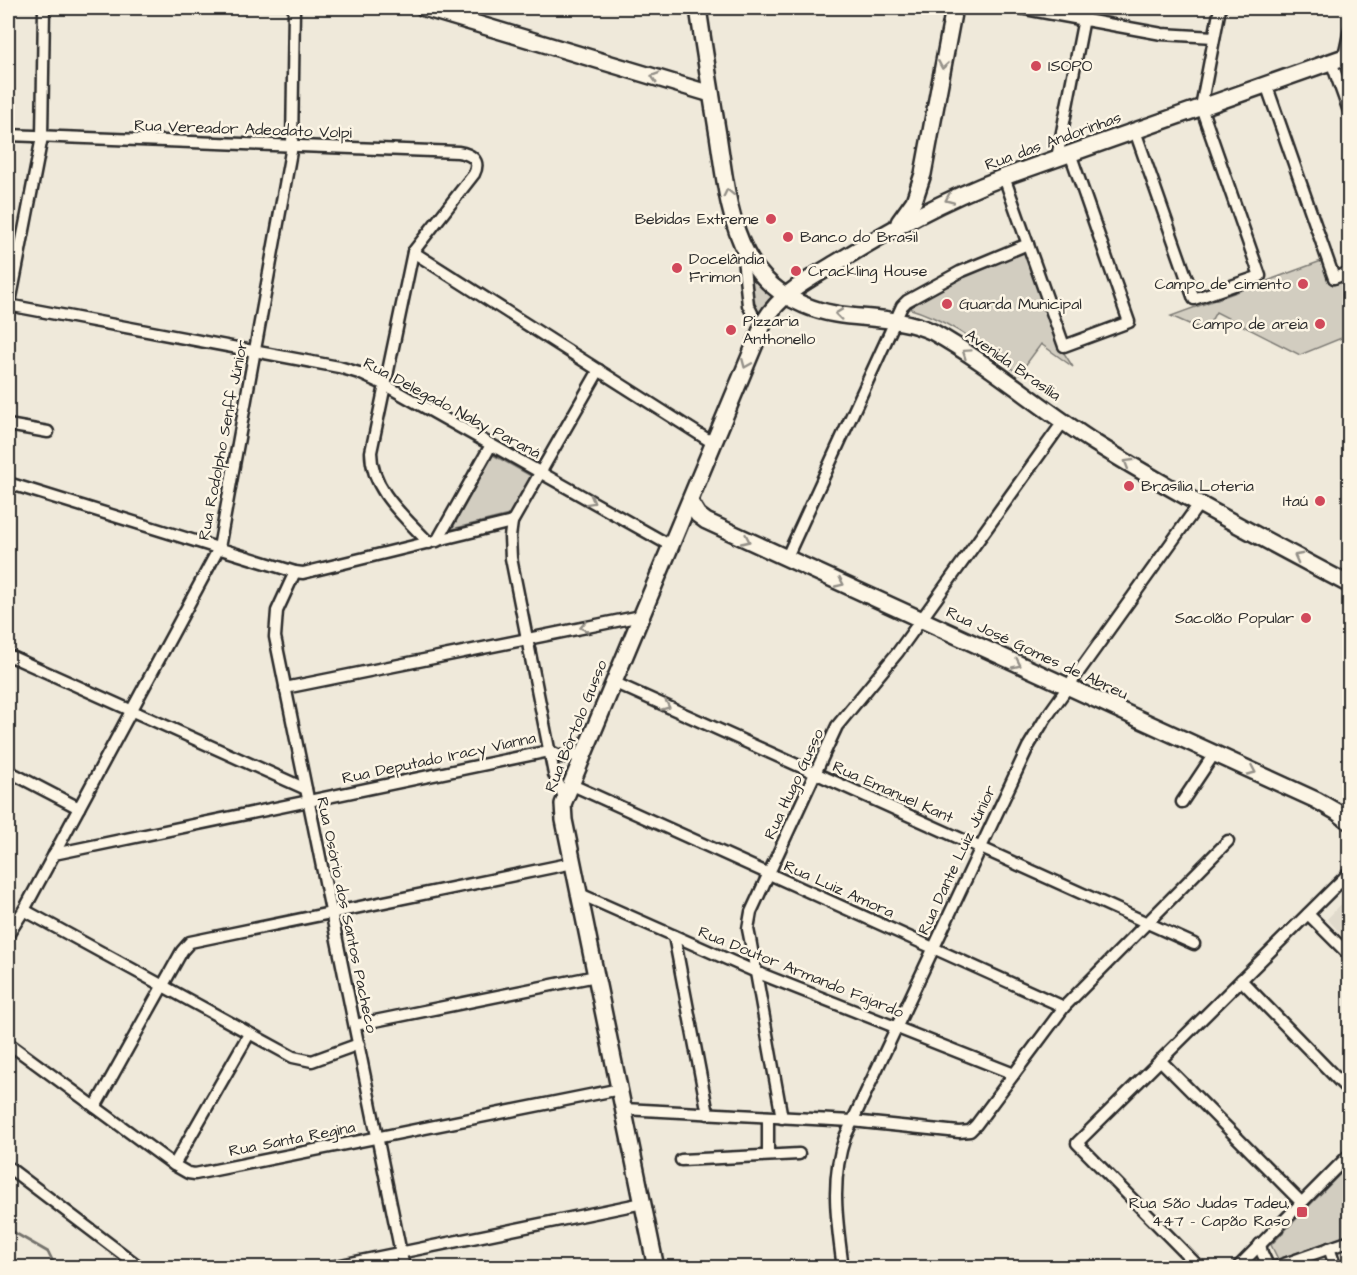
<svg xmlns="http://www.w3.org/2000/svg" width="1357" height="1275" font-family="'Architects Daughter',sans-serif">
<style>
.built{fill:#e0dacc}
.green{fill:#d2cdc0;stroke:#7e7c76;stroke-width:1.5}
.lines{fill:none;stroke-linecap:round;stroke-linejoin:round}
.stream{stroke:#75736d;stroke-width:3}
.street-casing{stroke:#2b2b2b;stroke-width:15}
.secondary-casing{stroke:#2b2b2b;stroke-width:20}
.street{stroke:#fcf5e5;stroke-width:10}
.secondary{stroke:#fcf5e5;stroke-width:15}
.oneway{stroke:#949088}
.poi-dot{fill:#d1495b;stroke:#fcf5e5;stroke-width:2}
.labels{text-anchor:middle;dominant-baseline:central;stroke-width:5;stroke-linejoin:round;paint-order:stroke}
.poi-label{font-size:16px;fill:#2b2b2b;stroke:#fcf5e5;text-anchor:start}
.street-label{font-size:16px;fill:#2b2b2b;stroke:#fcf5e5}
</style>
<rect width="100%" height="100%" fill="#efe9da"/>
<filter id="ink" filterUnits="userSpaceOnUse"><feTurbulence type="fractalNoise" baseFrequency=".0167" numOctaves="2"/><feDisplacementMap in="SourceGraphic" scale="12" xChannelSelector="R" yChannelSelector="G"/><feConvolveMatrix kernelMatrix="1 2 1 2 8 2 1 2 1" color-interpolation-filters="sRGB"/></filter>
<g filter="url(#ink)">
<polygon class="built" points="1349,896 1349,942 1327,919"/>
<g class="green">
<path d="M1025,251L1060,347L1073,367L1041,344L1019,374C982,347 952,321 908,308L953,281Z"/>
<polygon points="1324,260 1333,285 1349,279 1349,335 1300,355 1216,312 1205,331 1171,316"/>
<polygon points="746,266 776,297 763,315 754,310"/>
<polygon points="493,455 531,476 509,515 452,529"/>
<polygon points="1349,1165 1349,1235 1278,1259 1271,1245"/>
</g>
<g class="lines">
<polyline class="stream" points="8,1229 48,1252 56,1268"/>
<defs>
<g id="street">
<polyline points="1020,8 1162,34 1214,37"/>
<polyline points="1344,57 1350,29"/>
<polyline points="1331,61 1350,114"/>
<polyline points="1266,84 1334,278 1350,272"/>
<polyline points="1135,131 1194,299 1260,276 1201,107 1220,8"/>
<path d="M8,135L458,152C471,154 481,160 474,174L413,252L371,452C371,490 405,517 429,543"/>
<polyline points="1057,158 1086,8"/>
<polyline points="1004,177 1064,346 1129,322 1070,153"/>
<polyline points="742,249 748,305 752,313"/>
<polyline points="413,252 713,443"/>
<polyline points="8,305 339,367 359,373 385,385 671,546"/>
<polyline points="8,313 42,137 44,8"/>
<polyline points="8,425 48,432"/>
<polyline points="8,483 295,572 303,573 512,522"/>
<polyline points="437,541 491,445"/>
<polyline points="786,559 902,306 907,301 960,272 1028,244"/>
<polyline points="295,572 277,611 275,637 404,1268"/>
<polyline points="8,655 306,789"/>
<polyline points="613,682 1194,944"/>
<polyline points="285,688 641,616"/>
<polyline points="8,771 79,808"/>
<polyline points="570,784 1064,1007"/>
<polyline points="564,797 554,774 511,558 510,537 512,522 599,370"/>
<polyline points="1182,802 1214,754"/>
<polyline points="54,854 549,751 562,757 583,754"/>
<polyline points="580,894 756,972 1014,1074"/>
<polyline points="24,910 293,1057 312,1061 359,1044"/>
<polyline points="1308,914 1350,956"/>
<polyline points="8,935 24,910 219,548 292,146 294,8"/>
<polyline points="674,936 708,1114"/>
<polyline points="1241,980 1350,1092"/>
<polyline points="355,1025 596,976"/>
<polyline points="8,1043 174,1165 188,1173 195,1174 620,1089"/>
<polyline points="1160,1060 1301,1202"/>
<polyline points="95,1107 182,951 190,942 573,863"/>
<polyline points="624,1109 852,1121 959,1132 970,1131 976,1125 1064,1007 1228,841"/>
<polyline points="782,1118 750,939 748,929 751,912 837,726 898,652 1063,422"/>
<polyline points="768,1155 768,1117"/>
<polyline points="681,1160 799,1154"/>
<polyline points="174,1165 249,1034"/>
<polyline points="8,1167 141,1268"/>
<polyline points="1260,1244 1262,1253 1269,1268"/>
<polyline points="1329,1248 1336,1268"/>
<polyline points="326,1268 643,1203"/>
<path d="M843,1268C837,1224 830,1179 845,1137L1028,747L1045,719L1199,504"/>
<polyline points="1200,1268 1077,1143 1350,872"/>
<polyline points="1237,1268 1350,1154"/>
<polyline points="1273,1268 1350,1241"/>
</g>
<g id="secondary">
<polyline points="424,8 711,94"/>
<path d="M698,8C704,50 711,92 718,135C724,174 728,219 747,254C760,278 780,295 804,305C845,323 890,312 933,332C990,364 1040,408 1095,443C1177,494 1264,539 1350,585"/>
<polyline points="899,222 914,201 923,174 954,8"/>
<polyline points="690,502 698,515 706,521 1316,800 1337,812 1350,822"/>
<path d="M656,1268L564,820L563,804L765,320C781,293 810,279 836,263C891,229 943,200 1004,177L1350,55"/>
</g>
</defs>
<use href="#street" class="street-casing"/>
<use href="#secondary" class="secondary-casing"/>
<use href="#street" class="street"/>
<use href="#secondary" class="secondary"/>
</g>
<defs><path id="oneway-chevron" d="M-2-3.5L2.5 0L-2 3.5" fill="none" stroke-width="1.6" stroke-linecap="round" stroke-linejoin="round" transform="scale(1.5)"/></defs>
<g class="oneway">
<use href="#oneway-chevron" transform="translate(943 65) rotate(100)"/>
<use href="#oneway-chevron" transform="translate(655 77) rotate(-163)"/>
<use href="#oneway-chevron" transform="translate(728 193) rotate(-102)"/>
<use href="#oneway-chevron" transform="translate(949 199) rotate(156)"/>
<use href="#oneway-chevron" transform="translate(839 314) rotate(-173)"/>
<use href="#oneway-chevron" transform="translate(966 353) rotate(-145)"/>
<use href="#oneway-chevron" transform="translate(746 364) rotate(113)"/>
<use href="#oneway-chevron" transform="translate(1128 463) rotate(-149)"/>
<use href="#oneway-chevron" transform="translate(591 501) rotate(29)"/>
<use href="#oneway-chevron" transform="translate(746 540) rotate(25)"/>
<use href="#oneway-chevron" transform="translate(1298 557) rotate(-152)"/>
<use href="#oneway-chevron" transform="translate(840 583) rotate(25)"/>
<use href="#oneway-chevron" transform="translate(584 627) rotate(169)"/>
<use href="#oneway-chevron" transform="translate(1017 664) rotate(25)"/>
<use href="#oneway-chevron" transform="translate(666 706) rotate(24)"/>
<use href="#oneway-chevron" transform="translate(1252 771) rotate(24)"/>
</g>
</g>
<g class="poi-dot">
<circle cx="1036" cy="66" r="6"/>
<circle cx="771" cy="219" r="6"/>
<circle cx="788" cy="237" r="6"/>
<circle cx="677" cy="268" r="6"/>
<circle cx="796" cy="271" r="6"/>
<circle cx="1303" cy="284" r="6"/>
<circle cx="947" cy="304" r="6"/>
<circle cx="1320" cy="324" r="6"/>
<circle cx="731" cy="330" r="6"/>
<circle cx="1129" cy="486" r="6"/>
<circle cx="1320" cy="501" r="6"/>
<circle cx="1306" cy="618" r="6"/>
<rect x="1296" y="1206" width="12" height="12" rx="3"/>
</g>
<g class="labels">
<g class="poi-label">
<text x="1048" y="66">ISOPO</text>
<text x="759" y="219" text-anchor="end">Bebidas Extreme</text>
<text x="800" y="237">Banco do Brasil</text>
<text x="689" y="259">Docelândia<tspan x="689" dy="18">Frimon</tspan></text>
<text x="808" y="271">Crackling House</text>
<text x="1291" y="284" text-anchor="end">Campo de cimento</text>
<text x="959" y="304">Guarda Municipal</text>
<text x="743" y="321">Pizzaria<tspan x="743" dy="18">Anthonello</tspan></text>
<text x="1308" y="324" text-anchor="end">Campo de areia</text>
<text x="1141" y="486">Brasília Loteria</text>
<text x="1308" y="501" text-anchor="end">Itaú</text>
<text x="1294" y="618" text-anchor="end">Sacolão Popular</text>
<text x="1290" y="1203" text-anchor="end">Rua São Judas Tadeu,<tspan x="1290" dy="18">447 - Capão Raso</tspan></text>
</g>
<g class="street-label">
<text transform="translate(243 129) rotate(2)">Rua Vereador Adeodato Volpi</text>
<text transform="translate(1053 141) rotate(-20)">Rua das Andorinhas</text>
<text transform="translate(1013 365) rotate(35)">Avenida Brasília</text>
<text transform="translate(452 408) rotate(28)">Rua Delegado Naby Paraná</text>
<text transform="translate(223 440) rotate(-79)">Rua Rodolpho Senff Júnior</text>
<text transform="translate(1037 653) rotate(25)">Rua José Gomes de Abreu</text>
<text transform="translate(576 726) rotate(-68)">Rua Bôrtolo Gusso</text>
<text transform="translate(439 758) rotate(-12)">Rua Deputado Iracy Vianna</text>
<text transform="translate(794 784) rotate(-65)">Rua Hugo Gusso</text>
<text transform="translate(893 792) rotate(24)">Rua Emanuel Kant</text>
<text transform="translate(957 860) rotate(-65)">Rua Dante Luiz Júnior</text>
<text transform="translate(839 889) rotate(24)">Rua Luiz Amora</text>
<text transform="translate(347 915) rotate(78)">Rua Osório dos Santos Pacheco</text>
<text transform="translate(801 972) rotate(22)">Rua Doutor Armando Fajardo</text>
<text transform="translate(292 1139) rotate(-11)">Rua Santa Regina</text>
</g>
</g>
<rect width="1357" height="1275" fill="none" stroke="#fcf5e5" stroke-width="30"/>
<rect x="15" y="15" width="1327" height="1245" fill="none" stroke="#2b2b2b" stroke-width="2" filter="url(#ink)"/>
</svg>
